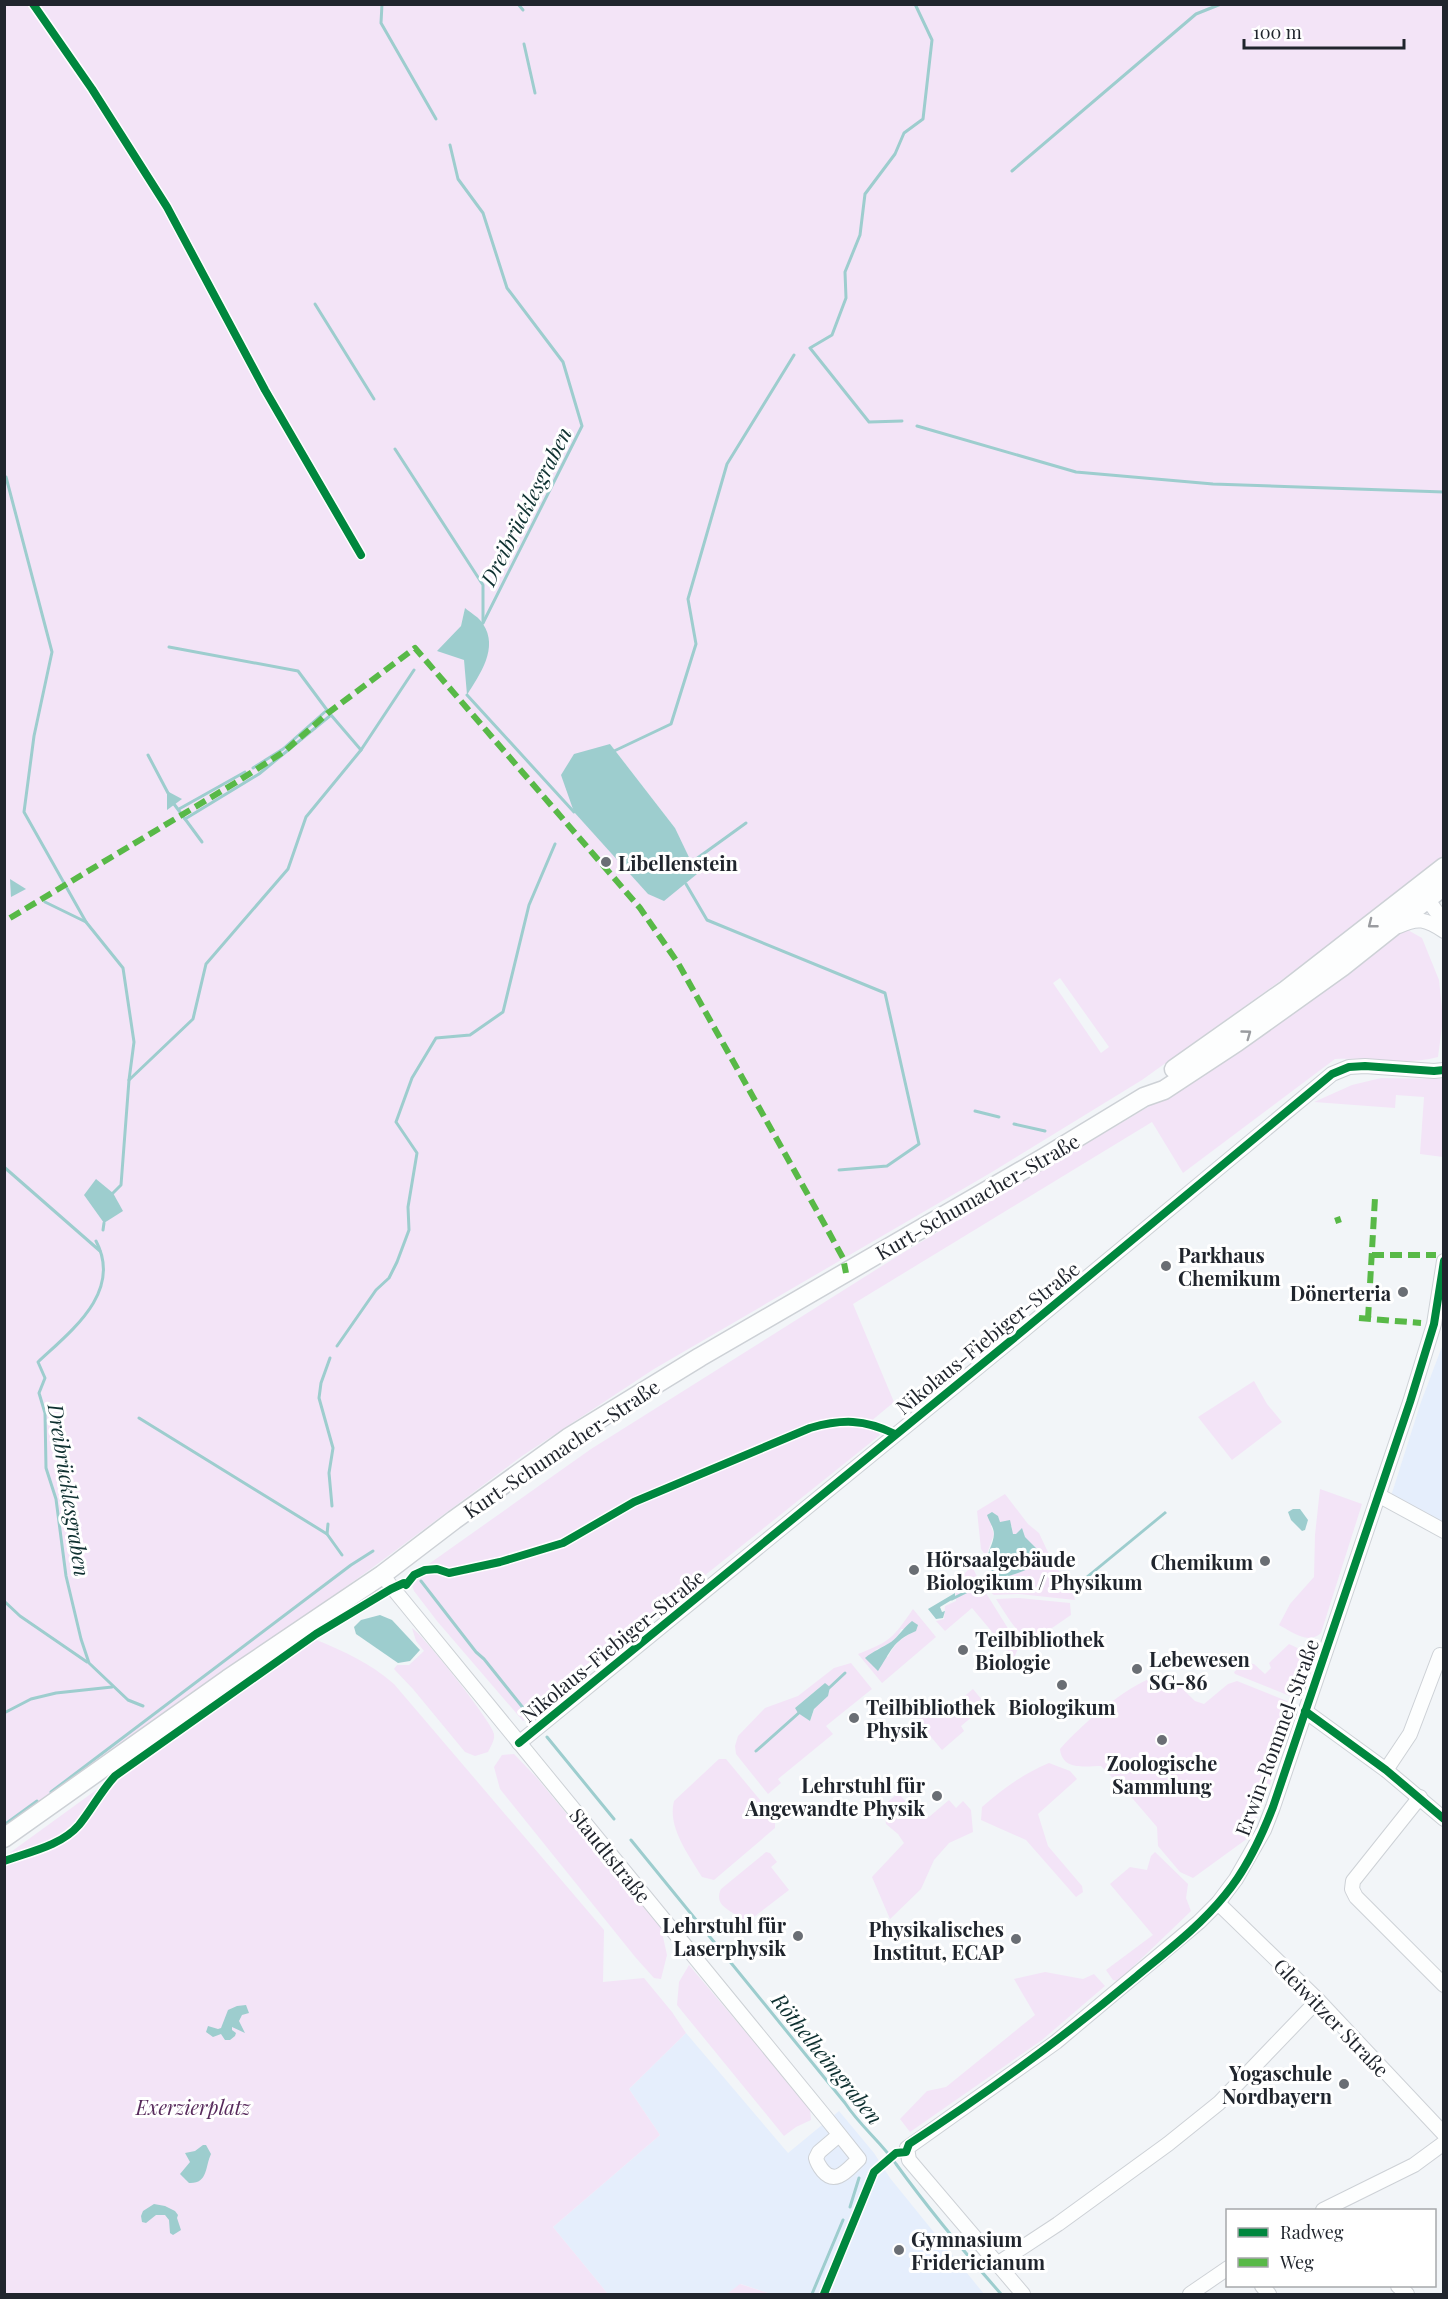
<svg xmlns="http://www.w3.org/2000/svg" width="1448" height="2299" font-family="'Playfair Display',serif">
<style>
.built{fill:#e5eefc}
.green{fill:#f3e4f7;fill-rule:evenodd}
.water{fill:#9dcdce}
.lines{fill:none;stroke-linecap:round;stroke-linejoin:round}
.stream{stroke:#9dcdce;stroke-width:3}
.minor-casing{stroke:#cdd1d6;stroke-width:16}
.major-casing{stroke:#cdd1d6;stroke-width:21}
.minor{stroke:#fdfefe;stroke-width:14}
.major{stroke:#fdfefe;stroke-width:18}
.quiet{stroke:#58b947;stroke-width:6;stroke-dasharray:12 6;stroke-linecap:butt}
.cycleway-casing{stroke:#fff;stroke-width:11}
.cycleway{stroke:#00873e;stroke-width:8}
.oneway{stroke:#9a9ca0}
.poi-dot{fill:#6a6e74;stroke:#fff;stroke-width:2}
.labels{text-anchor:middle;dominant-baseline:central;stroke-width:6;stroke-linejoin:round;paint-order:stroke}
.poi-label{font-size:20px;font-weight:bold;fill:#20252d;stroke:#fff;text-anchor:start}
.street-label{font-size:20px;fill:#20252d;stroke:#fff}
.park-label{font-size:20px;font-style:italic;fill:#572a5b;stroke:#fff}
.water-label{font-size:21px;font-style:italic;fill:#0e3030;stroke:#fff}
</style>
<rect width="100%" height="100%" fill="#f2f5f8"/>
<g class="built">
<polygon points="1443,1344 1443,1525 1391,1496 1421,1402"/>
<polygon points="686,2033 788,2153 839,2111 874,2153 890,2178 984,2294 771,2294 741,2284 727,2294 608,2294 553,2227 660,2135 629,2089"/>
</g>
<g class="green">
<path d="M5,5H1443V857L1351,930L1142,1080L992,1172L654,1369L522,1456L372,1568L5,1832ZM465,608L468,694L464,660L448,642L461,626ZM610,744L675,828L664,900ZM1060,978L1109,1047L1101,1053L1053,983Z"/>
<path d="M1406,929L1422,938L1439,980L1443,1019L1438,1057C1405,1066 1369,1057 1335,1059L1183,1173L1152,1122L853,1304L894,1402L870,1422L880,1435L523,1721L437,1621L414,1591L409,1578L591,1449L901,1254L1153,1104L1347,973Z"/>
<polygon points="1381,1078 1443,1079 1443,1157 1420,1154 1424,1097 1396,1095 1395,1108 1314,1102 1352,1085"/>
<polygon points="1254,1381 1267,1404 1282,1422 1232,1460 1198,1417"/>
<path d="M1320,1489L1362,1504L1321,1633C1308,1645 1292,1632 1279,1625L1290,1604L1314,1577L1315,1535Z"/>
<polygon points="1005,1494 1028,1524 1039,1533 1053,1563 1072,1588 1075,1600 1019,1594 994,1595 990,1592 986,1583 1001,1580 1042,1556 1036,1557 1016,1534 1012,1534 1012,1526 991,1526 994,1534 986,1556 981,1549 977,1511"/>
<polygon points="972,1566 981,1585 1019,1646 1014,1658 972,1608 945,1631 936,1621 944,1619 945,1606 956,1601 955,1583"/>
<path d="M1019,1598L1070,1603L1071,1615C1025,1647 1026,1646 996,1599Z"/>
<path d="M913,1609L936,1637L882,1683L858,1654C891,1641 893,1638 913,1609ZM901,1629L916,1631C902,1637 895,1643 888,1657L875,1650C887,1645 897,1641 901,1629Z"/>
<path d="M412,1628C423,1635 493,1723 494,1734C495,1740 491,1746 488,1752L475,1756L465,1752L413,1689L394,1669L397,1665H409L424,1651L416,1641Z"/>
<path d="M314,1639C344,1651 370,1663 394,1684L604,1930L603,1982L644,1978L672,2012L686,2033L629,2089L660,2135L553,2227L608,2294H5L4,1857L143,1756Z"/>
<polygon points="1289,1644 1308,1653 1312,1660 1301,1696 1295,1698 1235,1674 1234,1672 1245,1663 1254,1664 1265,1674 1271,1668 1269,1663"/>
<path d="M851,1663L872,1689L826,1726L833,1734L778,1779L781,1783L768,1794L736,1754L735,1746L738,1736L765,1708L798,1696L834,1668ZM825,1683C820,1696 814,1708 810,1721L795,1708Z"/>
<path d="M1166,1673L1195,1701L1204,1704L1228,1684L1237,1681L1287,1701L1295,1711L1262,1807L1248,1838L1193,1878L1180,1872L1158,1846L1157,1827L1127,1792L1101,1766C1086,1766 1062,1771 1060,1749C1083,1723 1132,1680 1166,1673Z"/>
<polygon points="973,1689 986,1705 961,1726 964,1731 942,1750 917,1720 940,1701 948,1710"/>
<polygon points="514,1754 537,1778 661,1928 667,1955 661,1979 654,1978 636,1958 500,1789 494,1767 502,1755"/>
<path d="M719,1759H726L775,1818V1828L714,1880L702,1877C689,1855 667,1827 674,1801Z"/>
<path d="M1049,1763L1070,1771L1077,1779L1038,1814L1048,1846L1082,1886L1083,1892L1076,1897L1026,1840L981,1820L982,1807C1004,1788 1023,1774 1049,1763Z"/>
<polygon points="898,1793 907,1803 913,1798 929,1817 949,1800 956,1808 963,1801 971,1810 973,1832 949,1843 934,1860 921,1889 890,1919 872,1877 904,1843 898,1834 886,1824 884,1805"/>
<path d="M766,1852L770,1853L777,1862L771,1867L789,1890L746,1923C736,1911 712,1908 721,1889Z"/>
<polygon points="1155,1852 1188,1884 1186,1898 1191,1911 1118,1981 1113,1980 1106,1970 1153,1935 1110,1884 1130,1867 1147,1870 1151,1856"/>
<polygon points="689,1965 810,2108 811,2120 796,2127 784,2136 677,2005 679,1982"/>
<polygon points="1045,1972 1083,1979 1094,1974 1105,1986 1042,2040 910,2132 900,2119 927,2091 946,2087 1035,2015 1014,1979"/>
<polygon points="740,2284 771,2294 727,2294"/>
</g>
<g class="water">
<path d="M465,608C471,613 480,618 483,624C499,648 480,674 467,695L464,660L437,651L461,626Z"/>
<polygon points="610,744 675,828 697,874 664,901 648,894 574,812 561,775 574,754"/>
<polygon points="167,791 182,799 167,810"/>
<polygon points="10,879 26,889 11,897"/>
<polygon points="96,1179 113,1193 123,1211 104,1223 84,1195"/>
<polygon points="1293,1509 1300,1509 1308,1520 1305,1530 1302,1531 1291,1520 1288,1512"/>
<polygon points="1165,1511 1167,1513 1082,1583 1080,1581"/>
<path d="M992,1512L998,1516L1000,1522L1010,1520L1013,1534H1016L1022,1528L1025,1537L1037,1549L1036,1556H1042V1562C1025,1571 1009,1578 989,1580V1578L1000,1571L997,1569L992,1571C981,1557 993,1549 994,1534C994,1528 989,1521 987,1515Z"/>
<polygon points="955,1593 955,1598 940,1607 942,1612 945,1611 943,1618 936,1619 928,1609"/>
<polygon points="380,1615 392,1620 420,1650 410,1661 398,1663 356,1634 354,1627 361,1620"/>
<path d="M912,1621L918,1625L916,1631C892,1641 891,1652 878,1671L865,1658C873,1651 882,1648 891,1642C899,1636 903,1628 912,1621Z"/>
<polygon points="825,1683 830,1687 828,1696 814,1709 810,1721 798,1713 795,1708"/>
<polygon points="246,2005 249,2013 242,2015 239,2021 245,2033 232,2027 232,2030 236,2033 235,2036 230,2040 225,2040 221,2034 213,2037 206,2032 208,2026 218,2029 221,2028 228,2010 237,2006"/>
<path d="M203,2145H206L211,2154C205,2167 208,2184 189,2183L180,2174L190,2162L185,2153L195,2151Z"/>
<polygon points="154,2204 165,2206 175,2211 178,2215 177,2218 181,2230 173,2235 170,2233 169,2220 165,2215 156,2215 146,2223 142,2222 141,2216 143,2211"/>
</g>
<g class="lines">
<g class="stream">
<polyline points="382,4 381,23 436,119"/>
<polyline points="518,4 523,10"/>
<polyline points="524,44 535,93"/>
<polyline points="450,145 458,179 483,213 507,288 563,362 582,426 483,623"/>
<polyline points="1012,171 1196,14 1221,4"/>
<polyline points="315,304 374,399"/>
<polyline points="902,421 869,422 810,348 832,335 846,298 845,272 860,235 865,194 895,154 904,133 923,119 932,40 915,4"/>
<polyline points="917,426 1076,472 1213,484 1444,492"/>
<polyline points="395,449 483,585 483,622"/>
<polyline points="6,477 52,652 34,736 24,812 86,922"/>
<polyline points="169,647 298,671 327,710 283,749 253,768"/>
<polyline points="467,695 574,812 575,811"/>
<polyline points="612,752 671,724 696,644 688,599 727,464 794,355"/>
<polyline points="148,755 168,793"/>
<polyline points="174,804 202,842"/>
<polyline points="179,809 245,772"/>
<polyline points="185,819 259,774 331,715 361,750"/>
<polyline points="692,862 746,823"/>
<polyline points="686,884 707,920 885,993 919,1144 887,1166 839,1170"/>
<polyline points="45,902 86,922 123,968 134,1042 129,1080 121,1185 113,1193"/>
<polyline points="129,1080 193,1019 206,964 288,869 306,817 361,750 414,670"/>
<polyline points="975,1111 999,1117"/>
<polyline points="1014,1124 1045,1131"/>
<polyline points="4,1167 100,1251"/>
<polyline points="103,1230 104,1223"/>
<path d="M96,1241C123,1292 71,1331 38,1362L45,1378L39,1393L45,1413L46,1468L56,1499L66,1576L81,1639L89,1663L128,1700L143,1706"/>
<polyline points="337,1346 376,1290 389,1278 397,1262 409,1230 408,1207 417,1153 396,1122 412,1078 436,1038 470,1035 503,1012 529,905 555,844"/>
<polyline points="330,1358 321,1383 319,1398 333,1448 329,1473 332,1506"/>
<polyline points="139,1418 327,1534 342,1555"/>
<polyline points="327,1534 328,1524"/>
<polyline points="421,1581 476,1652 484,1659 528,1714"/>
<polyline points="952,1599 978,1586"/>
<polyline points="4,1601 20,1616 87,1662"/>
<polyline points="829,1688 845,1673"/>
<polyline points="4,1713 31,1699 56,1693 112,1687"/>
<polyline points="547,1737 614,1819"/>
<polyline points="756,1751 801,1711"/>
<polyline points="51,1792 351,1565 373,1551"/>
<polyline points="4,1825 37,1801"/>
<path d="M631,1840L845,2103C860,2126 881,2142 896,2164C928,2208 965,2253 1001,2294"/>
<polyline points="850,2207 859,2178"/>
<polyline points="812,2294 843,2220"/>
</g>
<defs>
<g id="minor">
<polyline points="1422,892 1444,922"/>
<path d="M1399,926C1418,917 1426,919 1444,931"/>
<polyline points="1378,1495 1444,1531"/>
<path d="M382,1575L827,2119L859,2159C848,2169 836,2186 823,2171C819,2166 817,2163 816,2158L819,2152L839,2135"/>
<polyline points="1305,1711 1386,1770 1444,1819"/>
<polyline points="519,1743 1025,1329 1332,1074 1349,1067 1365,1066 1434,1071 1444,1070"/>
<polyline points="1386,1770 1410,1734 1440,1655"/>
<polyline points="1420,1797 1353,1881 1352,1889 1356,1897 1444,1985"/>
<polyline points="1218,1903 1318,2000 1444,2134"/>
<polyline points="1323,2210 1414,2165 1444,2143"/>
<polyline points="997,2264 1058,2224 1168,2144 1219,2103 1318,2000"/>
<polyline points="1262,2286 1269,2294"/>
<polyline points="1398,2286 1407,2294"/>
<polyline points="1023,2294 909,2160 907,2148 1056,2042 1199,1922 1218,1903 1236,1879 1264,1830 1273,1807 1410,1402 1434,1324 1444,1261"/>
<polyline points="1190,2294 1228,2268"/>
</g>
<g id="major">
<polyline points="1174,1069 1286,990 1444,867"/>
<polyline points="4,1838 228,1679 382,1575 454,1520 568,1438 700,1357 1045,1157 1144,1097 1164,1090 1237,1042 1342,967 1444,886"/>
</g>
</defs>
<use href="#minor" class="minor-casing"/>
<use href="#major" class="major-casing"/>
<use href="#minor" class="minor"/>
<use href="#major" class="major"/>
<g class="quiet">
<polyline points="10,918 235,783 285,751 328,713 415,648 640,908 678,963 826,1227 843,1258 846,1273"/>
<polyline points="1337,1217 1339,1223"/>
<polyline points="1372,1255 1436,1255"/>
<polyline points="1359,1318 1421,1323"/>
<polyline points="1368,1319 1375,1198"/>
</g>
<defs>
<g id="cycleway">
<polyline points="33,4 92,89 167,207 265,390 361,555"/>
<polyline points="1305,1711 1386,1770 1444,1819"/>
<polyline points="519,1743 1025,1329 1332,1074 1349,1067 1365,1066 1434,1071 1444,1070"/>
<path d="M4,1861C29,1852 61,1846 79,1825C92,1809 101,1791 115,1776L316,1634L391,1589L404,1583L406,1585L414,1575L425,1570L437,1569L449,1573L500,1562L563,1543L634,1502L810,1428C842,1419 864,1419 895,1434"/>
<path d="M824,2294L874,2172L896,2153L906,2152L909,2144C989,2092 1064,2037 1137,1976C1167,1951 1200,1926 1225,1895C1246,1870 1261,1838 1273,1807L1410,1402L1434,1324L1444,1261"/>
</g>
</defs>
<use href="#cycleway" class="cycleway-casing"/>
<use href="#cycleway" class="cycleway"/>
</g>
<defs><path id="oneway-chevron" d="M-2-3.5L2.5 0L-2 3.5" fill="none" stroke-width="1.6" stroke-linecap="round" stroke-linejoin="round" transform="scale(1.5)"/></defs>
<g class="oneway">
<use href="#oneway-chevron" transform="translate(1372 924) rotate(142)"/>
<use href="#oneway-chevron" transform="translate(1247 1034) rotate(-36)"/>
</g>
<g class="poi-dot">
<circle cx="606" cy="862" r="6"/>
<circle cx="1166" cy="1266" r="6"/>
<circle cx="1403" cy="1292" r="6"/>
<circle cx="1265" cy="1561" r="6"/>
<circle cx="914" cy="1570" r="6"/>
<circle cx="963" cy="1650" r="6"/>
<circle cx="1137" cy="1669" r="6"/>
<circle cx="1062" cy="1685" r="6"/>
<circle cx="854" cy="1718" r="6"/>
<circle cx="1162" cy="1740" r="6"/>
<circle cx="937" cy="1796" r="6"/>
<circle cx="798" cy="1936" r="6"/>
<circle cx="1016" cy="1939" r="6"/>
<circle cx="1344" cy="2084" r="6"/>
<circle cx="899" cy="2250" r="6"/>
</g>
<g class="labels">
<g class="poi-label">
<text x="618" y="862">Libellenstein</text>
<text x="1178" y="1254">Parkhaus<tspan x="1178" dy="23">Chemikum</tspan></text>
<text x="1391" y="1292" text-anchor="end">Dönerteria</text>
<text x="926" y="1558">Hörsaalgebäude<tspan x="926" dy="23">Biologikum / Physikum</tspan></text>
<text x="1253" y="1561" text-anchor="end">Chemikum</text>
<text x="975" y="1638">Teilbibliothek<tspan x="975" dy="23">Biologie</tspan></text>
<text x="1149" y="1658">Lebewesen<tspan x="1149" dy="23">SG-86</tspan></text>
<text x="866" y="1706">Teilbibliothek<tspan x="866" dy="23">Physik</tspan></text>
<text x="1062" y="1706" text-anchor="middle">Biologikum</text>
<text x="1162" y="1762" text-anchor="middle">Zoologische<tspan x="1162" dy="23">Sammlung</tspan></text>
<text x="925" y="1784" text-anchor="end">Lehrstuhl für<tspan x="925" dy="23">Angewandte Physik</tspan></text>
<text x="786" y="1924" text-anchor="end">Lehrstuhl für<tspan x="786" dy="23">Laserphysik</tspan></text>
<text x="1004" y="1928" text-anchor="end">Physikalisches<tspan x="1004" dy="23">Institut, ECAP</tspan></text>
<text x="1332" y="2072" text-anchor="end">Yogaschule<tspan x="1332" dy="23">Nordbayern</tspan></text>
<text x="911" y="2238">Gymnasium<tspan x="911" dy="23">Fridericianum</tspan></text>
</g>
<g class="street-label">
<text transform="translate(977 1196) rotate(-30)">Kurt-Schumacher-Straße</text>
<text transform="translate(987 1337) rotate(-39)">Nikolaus-Fiebiger-Straße</text>
<text transform="translate(561 1448) rotate(-34)">Kurt-Schumacher-Straße</text>
<text transform="translate(612 1645) rotate(-39)">Nikolaus-Fiebiger-Straße</text>
<text transform="translate(1276 1737) rotate(-70)">Erwin-Rommel-Straße</text>
<text transform="translate(611 1855) rotate(51)">Staudtstraße</text>
<text transform="translate(1332 2017) rotate(46)">Gleiwitzer Straße</text>
</g>
<g class="park-label">
<text x="193" y="2106">Exerzierplatz</text>
</g>
<g class="water-label">
<text transform="translate(525 506) rotate(-63)">Dreibrücklesgraben</text>
<text transform="translate(70 1490) rotate(81)">Dreibrücklesgraben</text>
<text transform="translate(828 2058) rotate(51)">Röthelheimgraben</text>
</g>
</g>
<rect width="1448" height="2299" fill="none" stroke="#20252d" stroke-width="12"/>
<rect x="1226" y="2209" width="210" height="78" fill="#ffffff" stroke="#a6a8ab" stroke-width="1.5"/>
<rect x="1238" y="2228" width="30" height="9" fill="#00873e" stroke="#a6a8ab" stroke-width="1.5"/>
<text x="1280" y="2239" font-size="18" fill="#20252d">Radweg</text>
<rect x="1238" y="2258" width="30" height="9" fill="#58b947" stroke="#a6a8ab" stroke-width="1.5"/>
<text x="1280" y="2269" font-size="18" fill="#20252d">Weg</text>
<path d="M1244 39v9h160v-9" fill="none" stroke="#20252d" stroke-width="3"/>
<text x="1253" y="39" font-size="18" fill="#20252d" stroke="#ffffff" stroke-width="4.5" paint-order="stroke">100 m</text>
</svg>
